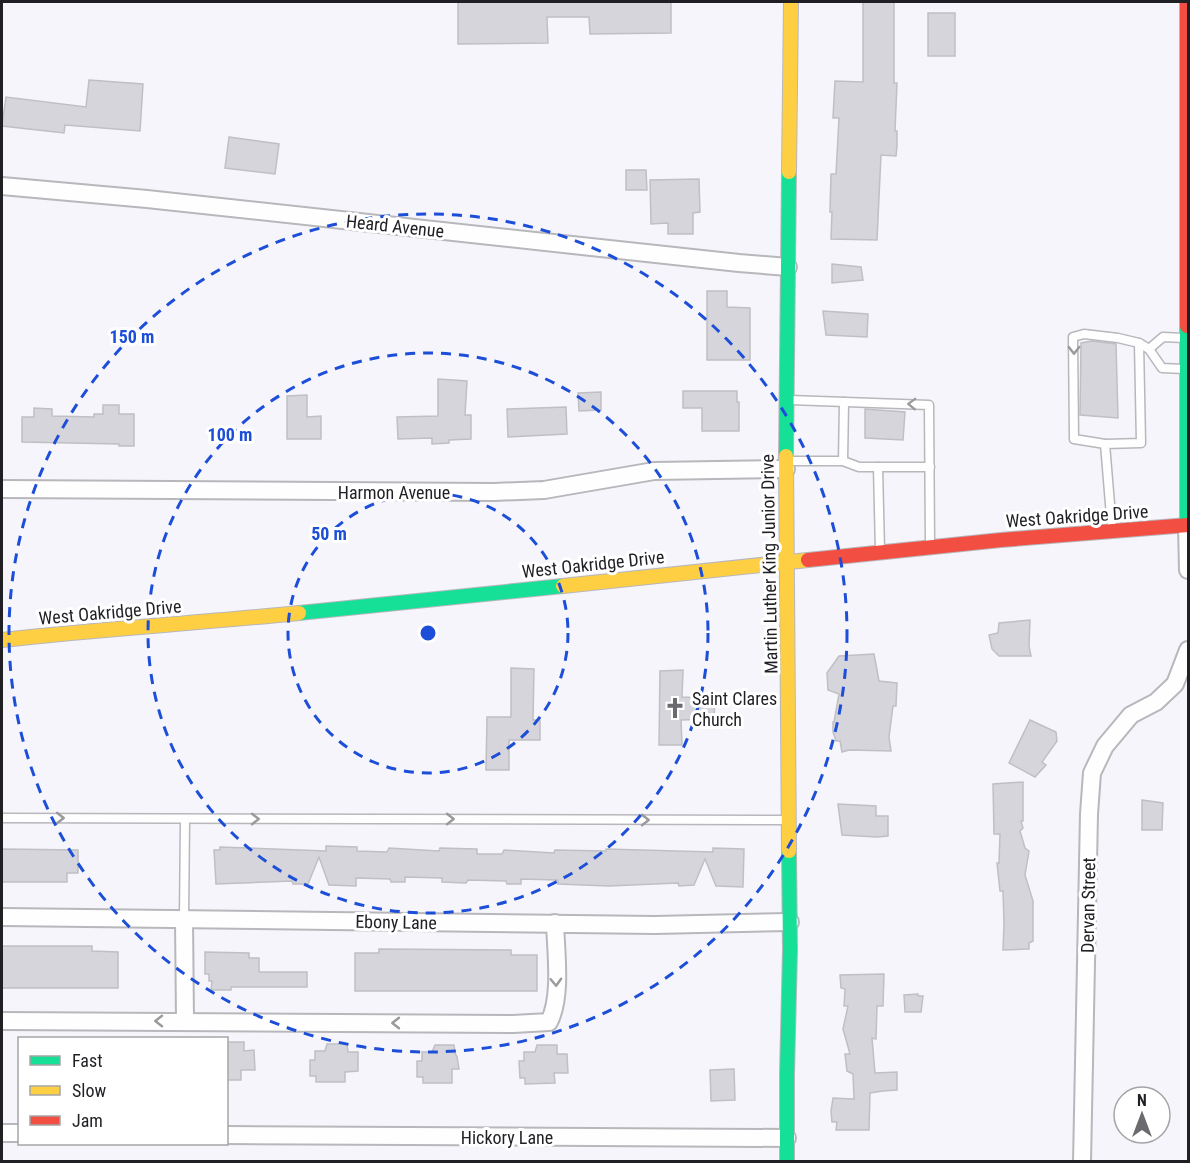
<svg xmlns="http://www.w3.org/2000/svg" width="1190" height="1163" font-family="'Roboto Condensed',sans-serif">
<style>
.building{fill:#d5d5db;stroke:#bfbfc4;stroke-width:1.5}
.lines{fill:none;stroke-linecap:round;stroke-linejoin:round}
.lane-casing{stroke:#b7b7bc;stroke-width:11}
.street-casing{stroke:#b7b7bc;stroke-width:20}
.fast-casing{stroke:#b7b7bc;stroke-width:16}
.slow-casing{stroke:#b7b7bc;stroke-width:16}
.jam-casing{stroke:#b7b7bc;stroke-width:16}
.lane{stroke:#fefefe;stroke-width:8}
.street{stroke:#fefefe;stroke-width:16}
.fast{stroke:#16e098;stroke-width:14}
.slow{stroke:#ffcf43;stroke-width:14}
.jam{stroke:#f24e42;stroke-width:14}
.oneway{stroke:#9a9a9c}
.ring{fill:none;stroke:#1d4ed8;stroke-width:3;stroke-dasharray:10 8}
.labels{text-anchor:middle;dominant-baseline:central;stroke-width:6;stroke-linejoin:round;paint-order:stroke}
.street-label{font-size:18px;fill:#1f1f24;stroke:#fff}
.poi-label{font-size:18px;fill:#1f1f24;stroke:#fff;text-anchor:start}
.centre{fill:#1d4ed8;stroke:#fff;stroke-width:3}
.ring-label{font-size:18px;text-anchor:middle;font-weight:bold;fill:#1d4ed8;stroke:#fff;stroke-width:6;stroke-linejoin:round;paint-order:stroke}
</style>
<rect width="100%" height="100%" fill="#f5f5fb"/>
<g class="building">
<polygon points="458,2 671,2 671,33 590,34 589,17 547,17 548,43 458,44"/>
<polygon points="863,2 894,2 894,83 897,83 895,131 897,131 897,146 896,156 881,155 877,240 831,239 832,212 830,212 831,174 836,174 839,118 833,118 835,81 863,82"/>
<rect x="928" y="13" width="27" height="43"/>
<polygon points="89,80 143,84 140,131 65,125 64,133 2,126 6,97 86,107"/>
<polygon points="229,137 279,144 275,174 225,168"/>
<polygon points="626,170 646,170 647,190 626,190"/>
<polygon points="699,179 700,212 693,213 693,234 668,234 668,223 651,224 650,180"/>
<polygon points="832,264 861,267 863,280 832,283"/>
<polygon points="707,291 727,291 727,307 750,308 750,360 707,360"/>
<polygon points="823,311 868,314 867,337 826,335"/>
<polygon points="1092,341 1116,344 1118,418 1080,415 1081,343"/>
<polygon points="438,379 467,381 465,415 471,415 471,439 449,440 449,443 432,444 432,438 398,439 397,417 438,416"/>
<polygon points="683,391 737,391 737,402 739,402 739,431 702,431 702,408 683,408"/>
<polygon points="601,392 601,410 579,411 578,393"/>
<polygon points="307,395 307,417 321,416 321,439 287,439 287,396"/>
<polygon points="103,405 119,405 119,414 134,414 134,446 119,446 119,444 22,442 22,417 34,417 34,408 52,409 52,416 94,417 94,414 103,414"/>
<polygon points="566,407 567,434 508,437 507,409"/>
<polygon points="865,409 905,412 903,440 865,438"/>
<polygon points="1030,620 1029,646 1031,656 999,656 992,649 989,635 998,633 999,623"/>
<polygon points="874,654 879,681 897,683 896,706 893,706 889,737 891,751 849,750 842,752 840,741 836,741 833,732 833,722 834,722 839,694 828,690 827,673 839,656"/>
<polygon points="511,668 534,669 533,720 540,720 540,740 509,740 509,770 486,770 487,717 511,717"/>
<polygon points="683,670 682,697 715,698 714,719 681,720 682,745 659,745 660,671"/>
<polygon points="1030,720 1056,732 1057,741 1042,762 1046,765 1035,777 1009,763"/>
<polygon points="1023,782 1023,821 1021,821 1023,828 1020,831 1025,848 1029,851 1025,875 1033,901 1033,941 1029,943 1029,949 1003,950 1004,924 1003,891 1000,891 997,863 999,863 1000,834 994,834 993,784"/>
<polygon points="1142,800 1163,803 1162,830 1142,830"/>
<polygon points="838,804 876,806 876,816 888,816 888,836 877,837 842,835"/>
<polygon points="326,846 357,847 357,851 387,852 389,848 439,851 440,848 477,849 477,854 502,854 504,850 554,853 555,850 606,851 606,849 713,852 713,848 744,849 743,887 716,886 705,859 694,885 679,886 678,883 609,886 558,884 558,880 521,879 521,884 507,884 506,881 468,880 466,883 442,882 442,878 405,877 405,882 391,882 390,879 356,878 356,886 329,885 319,857 308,884 293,884 292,881 216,884 214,850 220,850 220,847 326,851"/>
<polygon points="2,849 78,850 78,873 67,873 67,882 2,882"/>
<polygon points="2,946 92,946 92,951 118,952 118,988 2,988"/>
<polygon points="379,949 511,950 511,955 537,955 537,991 355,991 355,953 379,953"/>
<polygon points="205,952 249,953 249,958 259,958 259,972 307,972 307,987 231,987 231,990 211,990 212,981 209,981 209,974 205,974"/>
<polygon points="884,974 883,1006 877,1006 876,1039 872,1038 875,1073 897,1072 897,1090 883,1091 870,1093 869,1130 836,1130 837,1122 832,1122 831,1111 833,1098 854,1099 853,1074 847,1071 845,1054 850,1054 843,1029 848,1006 844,1006 845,989 841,988 840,975"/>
<polygon points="918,994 918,996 923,996 921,1012 905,1012 904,995"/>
<polygon points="226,1042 244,1042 244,1051 254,1050 255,1070 241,1070 241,1080 226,1080"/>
<polygon points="327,1044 347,1044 348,1052 358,1052 358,1071 345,1072 345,1082 316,1082 316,1076 310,1076 310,1060 315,1060 315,1051 325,1051"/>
<polygon points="435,1045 454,1045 455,1053 457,1057 459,1069 452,1069 452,1083 423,1083 423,1077 417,1077 417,1061 422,1061 422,1052 432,1052"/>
<polygon points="537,1045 557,1045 557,1054 567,1054 568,1073 554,1073 555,1083 525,1084 525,1078 520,1078 519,1061 524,1061 524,1052 535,1052"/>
<polygon points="734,1069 735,1100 711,1101 710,1070"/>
</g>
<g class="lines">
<defs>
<g id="lane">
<polyline points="1149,349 1163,337 1184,338"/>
<polyline points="790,400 929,405 930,544"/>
<polyline points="1105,444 1074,439 1073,337 1084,334 1118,338 1139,343 1149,349 1162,368 1184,369"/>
<polyline points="787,461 843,461 859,467 930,467"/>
<polyline points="843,461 844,402"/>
<polyline points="878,467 880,551"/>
<polyline points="1112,528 1105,444 1141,443 1139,343"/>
<polyline points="2,818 787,820"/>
<polyline points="184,919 185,819"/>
</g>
<g id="street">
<polyline points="2,186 147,199 739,263 788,267"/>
<polyline points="2,489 494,492 544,490 654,471 786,469"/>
<polyline points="1187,525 1188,570"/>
<polyline points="2,917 655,925 790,922"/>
<polyline points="184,919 185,1021"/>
<path d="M2,1021L513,1024L549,1022C562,997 556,953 555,923"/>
<polyline points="2,1133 20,1133"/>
<polyline points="226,1135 787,1138"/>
<polyline points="1082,1162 1089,814 1092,773 1105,746 1131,715 1156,702 1175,684 1188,650"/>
</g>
<g id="fast">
<polyline points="1187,326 1187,525"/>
<polyline points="786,456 789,172"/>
<polyline points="299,613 563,586"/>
<polyline points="787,1162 787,1074 790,950 789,851"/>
</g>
<g id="slow">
<polyline points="789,172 791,2"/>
<polyline points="786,456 789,851"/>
<polyline points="563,586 808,560"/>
<path d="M2,640C101,629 200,623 299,613"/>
</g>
<g id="jam">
<polyline points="1187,2 1187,326"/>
<polyline points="808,560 1001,540 1188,525"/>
</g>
</defs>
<use href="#lane" class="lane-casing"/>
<use href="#street" class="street-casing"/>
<use href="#fast" class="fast-casing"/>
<use href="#slow" class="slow-casing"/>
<use href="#jam" class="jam-casing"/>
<use href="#lane" class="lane"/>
<use href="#street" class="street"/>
<use href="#fast" class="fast"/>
<use href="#slow" class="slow"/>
<use href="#jam" class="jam"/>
</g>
<defs><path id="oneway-chevron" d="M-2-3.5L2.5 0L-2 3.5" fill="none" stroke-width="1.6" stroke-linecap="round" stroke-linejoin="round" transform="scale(1.5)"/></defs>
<g class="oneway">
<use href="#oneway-chevron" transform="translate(1074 350) rotate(90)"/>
<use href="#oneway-chevron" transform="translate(912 404) rotate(-178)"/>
<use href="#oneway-chevron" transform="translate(60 818)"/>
<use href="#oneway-chevron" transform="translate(255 819)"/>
<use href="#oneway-chevron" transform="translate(450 819)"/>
<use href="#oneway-chevron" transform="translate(645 820)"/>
<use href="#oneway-chevron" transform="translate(556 982) rotate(88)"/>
<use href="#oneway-chevron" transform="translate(159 1021) rotate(-180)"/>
<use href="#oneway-chevron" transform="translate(396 1023) rotate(-180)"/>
</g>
<g class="ring">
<circle cx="428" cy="633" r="140"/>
<circle cx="428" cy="633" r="280"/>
<circle cx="428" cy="633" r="419"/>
</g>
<defs>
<symbol id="church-bare" viewBox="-9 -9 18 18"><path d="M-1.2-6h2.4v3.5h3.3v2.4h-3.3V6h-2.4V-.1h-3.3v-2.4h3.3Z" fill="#6a6a6f" stroke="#fff" stroke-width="2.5" paint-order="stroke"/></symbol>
</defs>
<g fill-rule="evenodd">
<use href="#church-bare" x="660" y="693" width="30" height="30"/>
</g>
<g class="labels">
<g class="street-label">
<text transform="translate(395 226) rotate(6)">Heard Avenue</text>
<text x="394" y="492">Harmon Avenue</text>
<text transform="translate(1077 516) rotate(-4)">West Oakridge Drive</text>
<text transform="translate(593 564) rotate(-6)">West Oakridge Drive</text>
<text transform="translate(769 564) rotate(-91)">Martin Luther King Junior Drive</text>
<text transform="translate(110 612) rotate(-5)">West Oakridge Drive</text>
<text transform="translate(1088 905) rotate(-89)">Dervan Street</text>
<text transform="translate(396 922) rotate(1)">Ebony Lane</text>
<text x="507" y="1137">Hickory Lane</text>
</g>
<g class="poi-label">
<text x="692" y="698">Saint Clares<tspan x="692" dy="21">Church</tspan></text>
</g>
</g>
<circle cx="428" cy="633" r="9" class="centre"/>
<g class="ring-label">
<text x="132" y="343">150 m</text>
<text x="230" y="441">100 m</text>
<text x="329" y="540">50 m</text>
</g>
<rect width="1190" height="1163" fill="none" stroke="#1f1f24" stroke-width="6"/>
<rect x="18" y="1037" width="210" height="108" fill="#ffffff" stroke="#a5a5a7" stroke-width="1.5"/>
<rect x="30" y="1056" width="30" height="9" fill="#16e098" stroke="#a5a5a7" stroke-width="1.5"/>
<text x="72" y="1067" font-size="18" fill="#1f1f24">Fast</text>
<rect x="30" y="1086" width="30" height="9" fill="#ffcf43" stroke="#a5a5a7" stroke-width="1.5"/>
<text x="72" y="1097" font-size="18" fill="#1f1f24">Slow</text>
<rect x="30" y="1116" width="30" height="9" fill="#f24e42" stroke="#a5a5a7" stroke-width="1.5"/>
<text x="72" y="1127" font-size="18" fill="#1f1f24">Jam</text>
<g transform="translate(1142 1115)"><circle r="28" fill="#ffffff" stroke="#a5a5a7" stroke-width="1.5"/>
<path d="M0-4.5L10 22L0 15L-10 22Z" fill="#6a6a6f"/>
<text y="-9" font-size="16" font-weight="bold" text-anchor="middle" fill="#1f1f24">N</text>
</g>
</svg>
